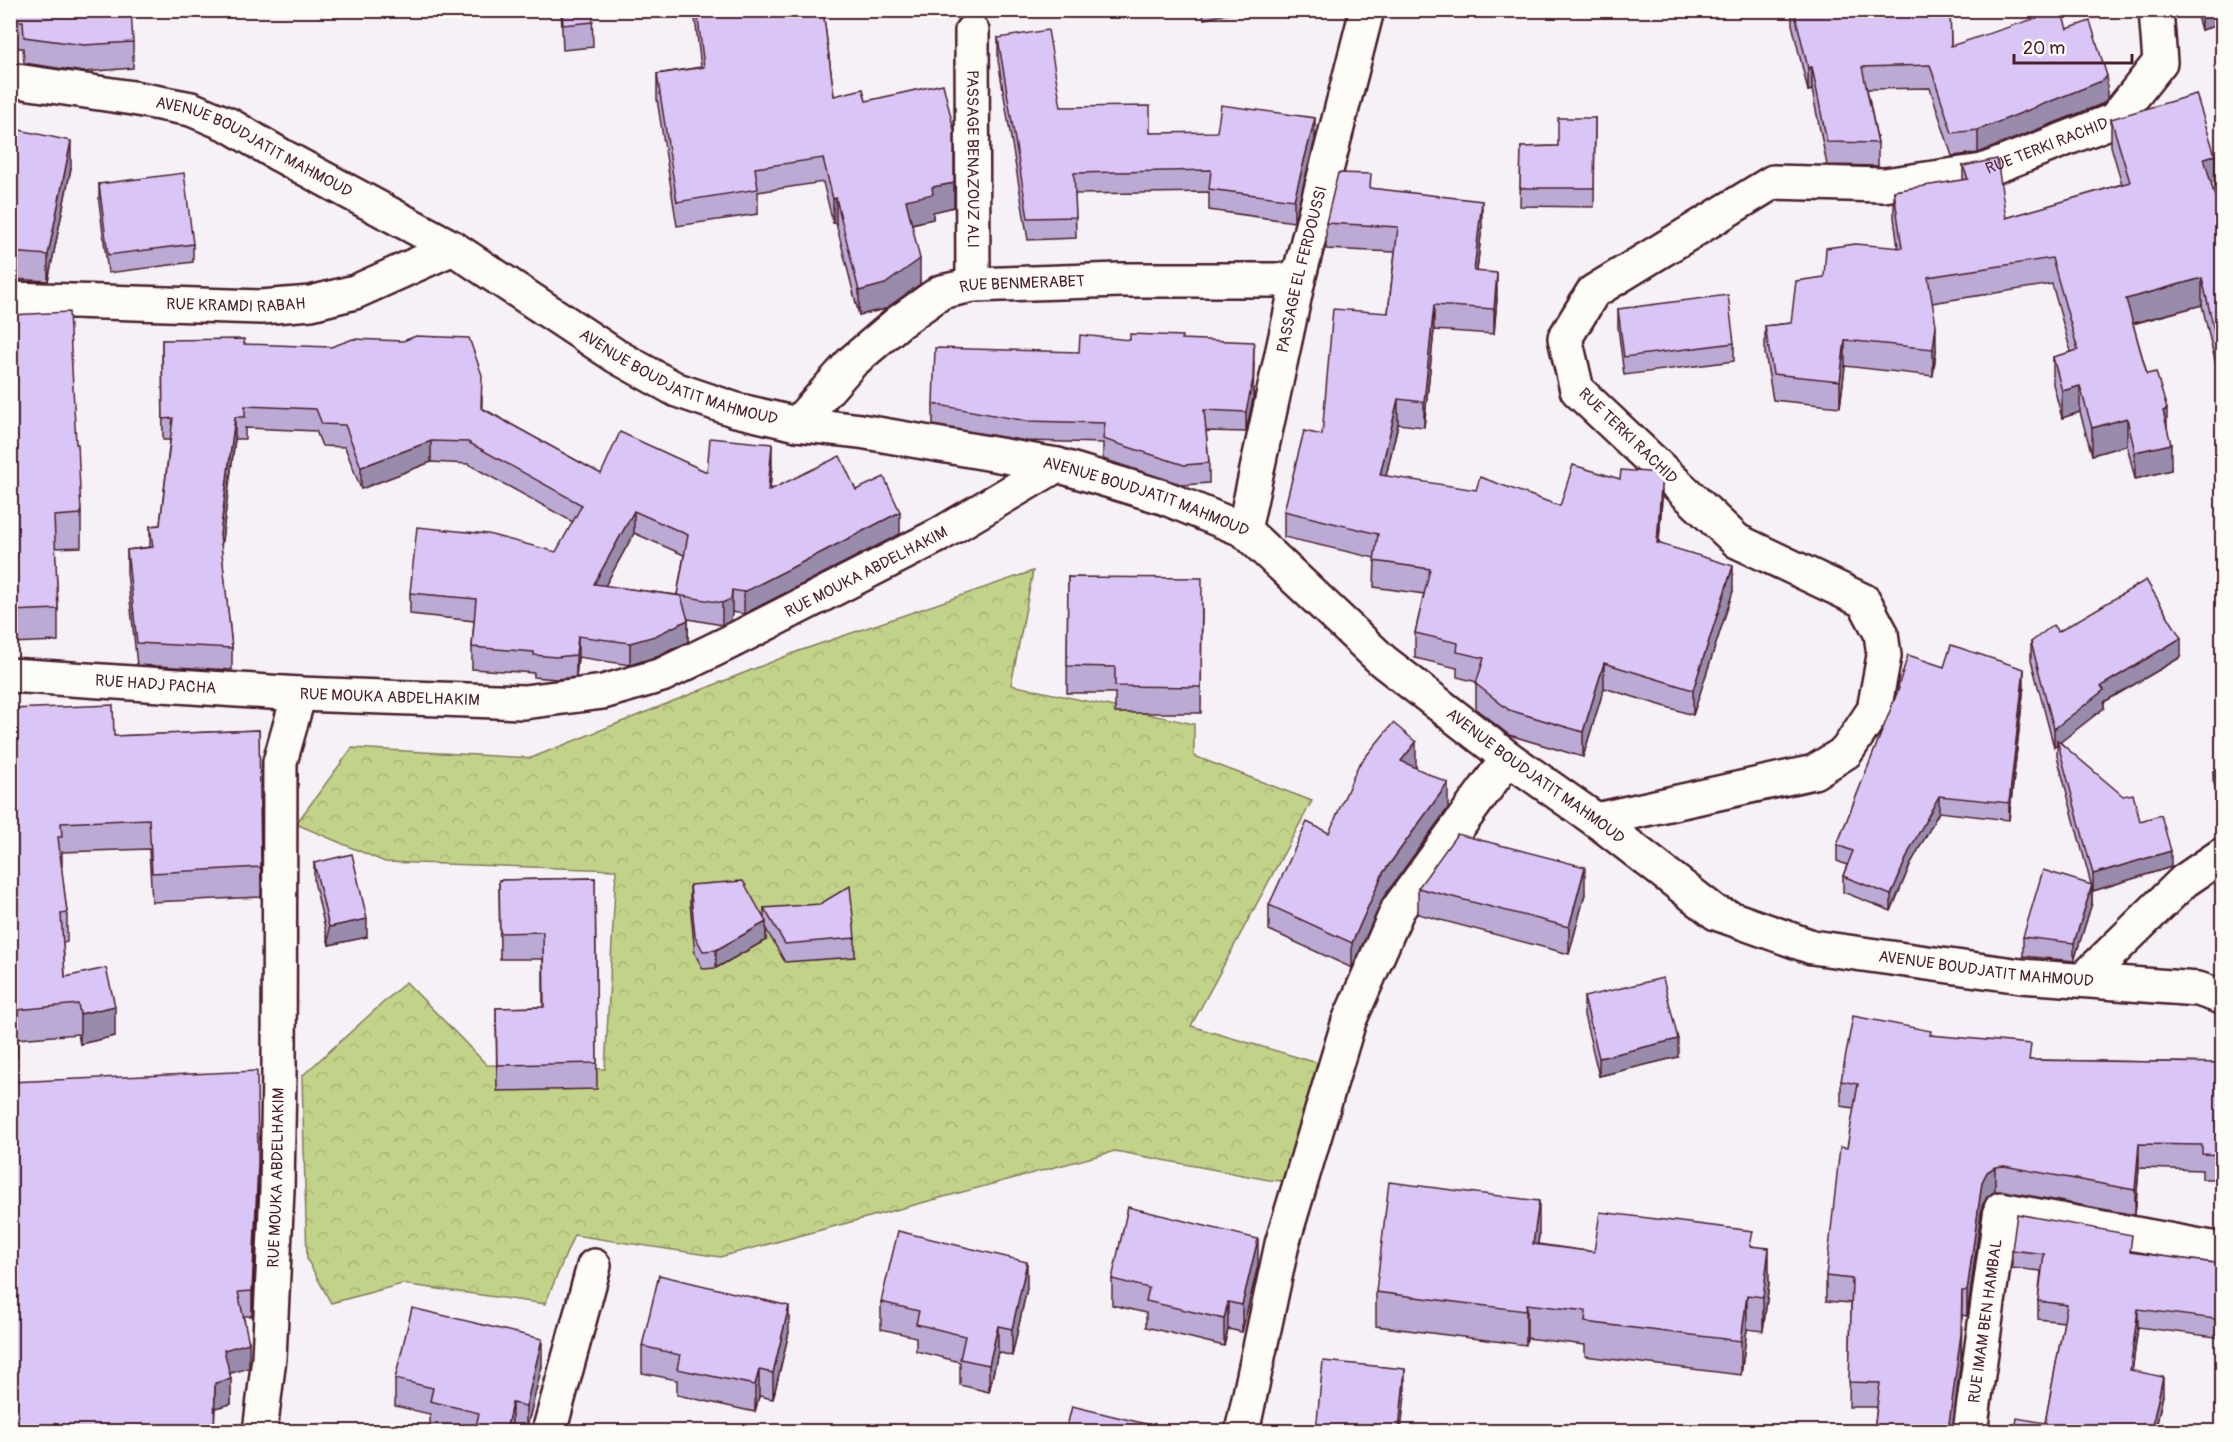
<svg xmlns="http://www.w3.org/2000/svg" width="2233" height="1442" font-family="Pangolin,sans-serif">
<style>
.forest{fill:url(#forest-crowns);stroke:#86795a;stroke-width:1.5}
.lines{fill:none;stroke-linecap:round;stroke-linejoin:round}
.minor-casing{stroke:#4a1f2b;stroke-width:38}
.primary-casing{stroke:#4a1f2b;stroke-width:38}
.minor{stroke:#fdfcf7;stroke-width:33}
.primary{stroke:#fdfcf7;stroke-width:33}
.wall{fill:#bbaad4;stroke:#4a1f2b;stroke-width:1.5;fill-rule:evenodd}
.shaded-wall{fill:#998bac;stroke:#4a1f2b;stroke-width:1.5}
.building{fill:#dac6f6;stroke:#4a1f2b;stroke-width:1.5}
.labels{text-anchor:middle;dominant-baseline:central;stroke-width:6;stroke-linejoin:round;paint-order:stroke}
.street-label{font-size:16px;fill:#4a1f2b;stroke:#fdfcf7}
</style>
<defs>
<pattern id="forest-crowns" width="20" height="18" patternUnits="userSpaceOnUse" patternTransform="scale(1.5)"><rect width="20" height="18" fill="#c1d388"/><path d="M2 6a3 3 0 1 1 6 0M12 15a3 3 0 1 1 6 0" fill="none" stroke="#a7b576"/></pattern>
</defs>
<rect width="100%" height="100%" fill="#f6f1f7"/>
<filter id="ink" filterUnits="userSpaceOnUse"><feTurbulence type="fractalNoise" baseFrequency=".0167" numOctaves="2"/><feDisplacementMap in="SourceGraphic" scale="12" xChannelSelector="R" yChannelSelector="G"/><feConvolveMatrix kernelMatrix="1 2 1 2 8 2 1 2 1" color-interpolation-filters="sRGB"/></filter>
<g filter="url(#ink)">
<polygon class="forest" points="1033,571 1011,685 1194,724 1194,756 1312,801 1191,1026 1331,1067 1298,1182 1269,1180 1115,1151 720,1257 574,1235 545,1304 402,1284 331,1303 307,1259 302,1076 406,982 487,1065 605,1069 616,870 385,862 296,824 352,748 531,758 799,651"/>
<g class="lines">
<defs>
<g id="minor">
<path id="s1" d="M972,31L973,285"/>
<path id="s2" d="M10,299L261,307L311,303L355,292L453,248"/>
<path id="s3" d="M797,424L852,362L899,322L941,292L973,285L1121,280H1298"/>
<path id="s4" d="M1244,530L1298,280L1367,10"/>
<path id="s5" d="M10,675L299,694"/>
<path id="s6" d="M1596,820L1814,772L1846,752L1874,710L1884,656L1881,633L1864,601L1737,541L1577,390L1565,338L1593,292L1773,182L1884,185L1983,171L2114,120L2160,62L2156,10"/>
<polyline points="2083,980 2184,881 2222,855"/>
<path id="s7" d="M260,1432L269,1358L277,1190L279,1071L280,762L299,694L524,702L603,692L662,675L730,642L939,535L1057,465"/>
<polyline points="549,1432 594,1266"/>
<polyline points="1242,1432 1282,1244 1349,1021 1398,909 1508,758"/>
<path id="s8" d="M1970,1432L2001,1209L2222,1250"/>
</g>
<g id="primary">
<path id="s9" d="M10,80L133,98L191,109L229,125L280,155L453,248L616,356L677,390L736,410L797,424L860,431L1057,465L1163,497L1244,530L1383,661L1508,758L1596,820L1716,913L1812,947L2021,976L2198,989L2222,997"/>
</g>
</defs>
<use href="#minor" class="minor-casing"/>
<use href="#primary" class="primary-casing"/>
<use href="#minor" class="minor"/>
<use href="#primary" class="primary"/>
</g>
<g class="wall">
<polygon points="10,10 133,42 133,68 84,72 24,63 23,48 10,48"/>
<polygon points="561,10 592,10 593,47 563,50"/>
<polygon points="694,10 823,10 834,96 866,101 954,207 933,212 933,219 912,224 920,284 885,309 859,315 836,223 833,223 823,182 758,192 758,214 677,226 657,99 657,74 701,67"/>
<polygon points="1202,10 1244,10 1204,19"/>
<polygon points="1792,10 1950,10 1951,46 2067,29 2107,99 2102,104 1978,153 1952,156 1930,88 1867,89 1878,143 1878,166 1827,165 1812,90 1808,91 1792,24"/>
<polygon points="2195,10 2223,10 2223,24 2201,30"/>
<polygon points="998,38 1061,107 1150,133 1315,139 1294,222 1209,210 1209,192 1075,194 1076,238 1028,240 998,60"/>
<polygon points="1595,118 1594,207 1520,206 1521,147 1558,146"/>
<polygon points="2111,119 2215,181 2211,182 2222,222 2223,222 2223,395 2202,305 2133,324 2147,374 2167,430 2171,470 2135,479 2127,445 2092,455 2080,412 2062,418 2053,384 2053,357 2071,352 2052,284 1932,303 1936,351 1933,376 1845,366 1840,407 1773,400 1765,353 1765,326 1791,323 1824,277 1898,248 1894,217 1894,191 1963,180 1963,166 2006,218 2122,184 2111,146"/>
<polygon points="10,128 71,168 48,281 10,279"/>
<polygon points="99,184 193,244 193,262 108,273 99,202"/>
<polygon points="1371,188 1482,226 1477,271 1497,298 1494,334 1434,330 1424,427 1398,424 1386,476 1560,506 1662,498 1659,543 1733,591 1693,715 1604,688 1583,757 1509,735 1476,709 1476,684 1477,682 1457,677 1457,668 1415,658 1415,633 1424,594 1374,587 1375,558 1284,537 1284,511 1322,435 1388,313 1395,252 1326,249 1326,223"/>
<polygon points="1618,309 1734,343 1734,361 1624,375 1618,327"/>
<polygon points="10,315 76,444 81,514 81,547 55,548 58,609 58,641 10,643"/>
<polygon points="1182,339 1254,362 1253,399 1246,432 1206,431 1209,463 1209,483 1184,485 1103,459 1103,443 1027,441 933,425 933,404 1079,352 1130,340"/>
<path d="M162,340L244,344L482,396V408L601,474L707,472L772,466L770,489L856,490L900,534L744,614L732,612L731,621L722,625L688,619V642L655,657L630,665L578,657L576,677L556,679L534,677V673L472,669V647L474,621L410,614V593L556,552L573,522L468,464L431,462L361,489L345,447L322,446L316,431L245,428V439H235L221,547L232,648V670L137,665L127,572V550L150,547V526L160,525L170,440H163ZM634,533L684,555L677,595L605,586Z"/>
<polygon points="1068,577 1202,605 1201,713 1115,713 1115,693 1067,693"/>
<polygon points="2058,632 2181,657 2104,702 2104,708 2060,742 2140,821 2171,867 2093,891 2092,889 2092,903 2074,961 2023,956 2023,937 2091,884 2057,756 2057,745 2054,747 2031,660 2031,642"/>
<polygon points="1944,667 2024,685 2009,820 1939,812 1910,865 1891,911 1843,892 1843,876 1847,865 1837,861 1837,845 1898,692 1898,687"/>
<polygon points="10,709 114,736 259,730 261,897 152,902 149,849 62,852 62,866 61,866 67,913 67,942 63,943 65,977 115,1036 80,1044 78,1034 17,1039 17,1058 10,1059"/>
<polygon points="1416,767 1416,768 1448,808 1383,898 1352,968 1269,930 1269,905 1329,833"/>
<polygon points="2223,768 2223,812 2213,780 2213,771"/>
<polygon points="314,863 367,937 329,945 314,881"/>
<polygon points="595,878 597,1089 497,1091 496,1008 543,1007 543,959 500,959 499,880"/>
<polygon points="690,885 764,919 764,908 855,938 855,957 785,962 766,929 766,940 716,968 703,969 695,954 690,903"/>
<polygon points="1418,888 1585,894 1569,954 1418,914"/>
<polygon points="1584,997 1678,1057 1599,1076 1584,1015"/>
<polygon points="1931,1035 2031,1060 2223,1063 2223,1179 2202,1179 2202,1170 2139,1168 2135,1215 2004,1191 1995,1191 1987,1197 1982,1206 1967,1316 1962,1315 1961,1358 1952,1431 1874,1431 1877,1407 1849,1407 1851,1303 1826,1301 1826,1276 1854,1108 1841,1106 1841,1081"/>
<polygon points="258,1189 252,1316 244,1316 249,1368 230,1373 231,1404 215,1408 10,1431"/>
<polygon points="1539,1235 1538,1244 1594,1252 1753,1246 1769,1283 1763,1331 1747,1329 1741,1375 1585,1356 1585,1345 1527,1338 1526,1345 1376,1326 1376,1292"/>
<polygon points="2012,1250 2132,1253 2223,1264 2223,1338 2138,1327 2132,1371 2163,1395 2157,1423 2173,1431 2045,1423 2064,1322 2038,1319 2038,1301 2041,1271 2012,1268"/>
<polygon points="1258,1265 1242,1332 1228,1329 1224,1346 1146,1327 1146,1313 1112,1305 1112,1279"/>
<polygon points="1027,1288 1012,1356 998,1352 989,1392 960,1385 960,1362 916,1351 916,1337 881,1329 881,1302"/>
<polygon points="789,1332 773,1399 759,1396 755,1412 677,1395 677,1380 642,1373 642,1346"/>
<polygon points="542,1366 526,1431 521,1431 512,1430 512,1431 445,1431 430,1428 430,1414 395,1406 395,1379"/>
</g>
<g class="shaded-wall">
<polygon points="2201,10 2223,10 2223,24 2201,30"/>
<polygon points="1812,67 1812,90 1808,91 1808,68"/>
<polygon points="2107,76 2107,99 2102,104 1978,153 1978,130"/>
<polygon points="1315,118 1315,139 1294,222 1294,200"/>
<polygon points="71,141 71,168 48,281 48,255"/>
<polygon points="2215,155 2215,181 2204,184 2204,158"/>
<polygon points="954,183 954,207 933,212 933,219 906,225 906,200 932,187"/>
<polygon points="836,198 836,223 833,223 833,199"/>
<polygon points="1482,201 1482,226 1474,296 1474,271"/>
<polygon points="920,259 920,284 885,309 859,315 859,291"/>
<polygon points="1497,273 1497,298 1494,334 1494,309"/>
<polygon points="2202,278 2202,305 2126,325 2126,299"/>
<polygon points="1434,305 1434,330 1424,427 1424,402"/>
<polygon points="1936,325 1936,351 1933,376 1933,349"/>
<polygon points="1845,340 1845,366 1840,407 1840,381"/>
<polygon points="1254,342 1253,399 1246,432 1246,412"/>
<polygon points="2080,386 2080,412 2062,418 2062,391"/>
<polygon points="1398,399 1398,424 1380,501 1380,475"/>
<polygon points="2167,409 2167,436 2163,411"/>
<polygon points="235,417 235,439 220,556 220,534"/>
<polygon points="2127,418 2127,445 2092,455 2092,428"/>
<polygon points="431,441 431,462 361,489 361,467"/>
<polygon points="772,444 772,466 768,512 768,491"/>
<polygon points="2171,444 2171,470 2135,479 2135,452"/>
<polygon points="1662,473 1662,498 1657,568 1657,543"/>
<polygon points="634,511 634,533 594,606 594,584"/>
<polygon points="900,512 900,534 744,614 744,592"/>
<polygon points="1733,566 1733,591 1693,715 1693,690"/>
<polygon points="732,590 732,612 731,621 722,625 722,603"/>
<polygon points="688,620 688,642 655,657 630,665 630,643"/>
<polygon points="578,636 578,657 576,677 576,655"/>
<polygon points="2181,638 2181,657 2104,702 2104,708 2058,744 2057,740 2057,745 2054,747 2054,729 2101,686"/>
<polygon points="1604,663 1604,688 1583,757 1583,732"/>
<polygon points="2024,669 2024,685 2009,820 2009,803"/>
<polygon points="1416,742 1416,767 1401,786 1401,761"/>
<polygon points="1448,783 1448,808 1383,898 1352,968 1352,943 1383,873"/>
<polygon points="1939,796 1939,812 1910,865 1891,911 1891,895 1910,849"/>
<polygon points="2171,851 2171,867 2093,891 2093,874"/>
<polygon points="1585,867 1585,894 1569,954 1569,927"/>
<polygon points="2092,885 2092,903 2074,961 2074,943"/>
<polygon points="367,919 367,937 329,945 329,927"/>
<polygon points="766,922 766,940 716,968 716,950"/>
<polygon points="115,1006 115,1036 80,1044 80,1014"/>
<polygon points="17,1029 17,1058 10,1059 10,1030"/>
<polygon points="1678,1039 1678,1057 1599,1076 1599,1058"/>
<polygon points="2139,1144 2139,1168 2135,1215 2135,1190"/>
<polygon points="258,1164 258,1189 252,1316 252,1291"/>
<polygon points="1995,1167 1995,1191 1987,1197 1982,1206 1967,1316 1967,1291 1982,1182 1987,1172"/>
<polygon points="1539,1201 1539,1235 1533,1278 1533,1244"/>
<polygon points="1258,1239 1258,1265 1242,1332 1242,1305"/>
<polygon points="1769,1248 1769,1283 1763,1331 1763,1297"/>
<polygon points="1027,1262 1027,1288 1012,1356 1012,1329"/>
<polygon points="1962,1291 1961,1358 1952,1431 1948,1431"/>
<polygon points="1747,1295 1747,1329 1741,1375 1741,1341"/>
<polygon points="1228,1302 1228,1329 1224,1346 1224,1319"/>
<polygon points="1527,1304 1527,1338 1526,1345 1526,1311"/>
<polygon points="789,1306 789,1332 773,1399 773,1373"/>
<polygon points="2138,1309 2138,1327 2130,1388 2130,1370"/>
<polygon points="998,1326 998,1352 989,1392 989,1365"/>
<polygon points="542,1339 542,1366 526,1431 526,1406"/>
<polygon points="249,1341 249,1368 224,1375 224,1350"/>
<polygon points="1405,1369 1405,1395 1401,1431 1399,1431"/>
<polygon points="759,1370 759,1396 755,1412 755,1385"/>
<polygon points="2163,1377 2163,1395 2155,1431 2153,1422"/>
<polygon points="231,1379 231,1404 215,1408 214,1431 215,1383"/>
<polygon points="512,1403 512,1431 506,1431"/>
</g>
<g class="building">
<polygon points="10,10 131,10 133,42 84,45 24,37 23,21 10,22"/>
<polygon points="562,10 592,10 593,22 563,25"/>
<polygon points="697,10 823,10 834,96 863,89 866,101 943,84 954,130 954,183 932,187 933,194 906,200 920,259 885,284 859,291 836,198 833,199 823,158 755,168 758,189 677,202 657,74 704,67"/>
<polygon points="1794,10 1950,10 1951,46 2061,10 2067,29 2090,21 2107,76 2102,81 1978,130 1952,133 1930,65 1862,67 1878,143 1827,142 1812,67 1808,68"/>
<polygon points="1048,30 1061,107 1150,106 1150,133 1217,132 1221,105 1315,118 1294,200 1209,189 1211,170 1074,173 1076,217 1028,218 998,38"/>
<polygon points="2196,94 2215,155 2204,158 2222,222 2223,222 2223,369 2202,278 2126,299 2147,374 2156,372 2167,409 2163,411 2171,444 2135,452 2127,418 2092,428 2080,386 2062,391 2053,357 2078,350 2052,258 1928,277 1936,325 1933,349 1845,340 1840,381 1773,374 1765,326 1791,323 1796,281 1824,277 1826,248 1855,244 1902,248 1894,191 1968,179 1963,166 1997,159 2006,218 2130,182 2111,119"/>
<polygon points="1558,118 1595,118 1594,188 1520,188 1521,147 1558,146"/>
<polygon points="10,128 71,141 48,255 10,252"/>
<polygon points="184,173 193,244 108,255 99,184"/>
<polygon points="1338,173 1371,174 1370,188 1482,201 1474,271 1497,273 1494,309 1434,305 1424,402 1398,399 1380,475 1476,490 1480,477 1560,506 1573,465 1620,479 1621,470 1662,473 1657,543 1733,566 1693,690 1604,663 1583,732 1509,710 1476,684 1484,658 1457,652 1458,643 1415,633 1430,569 1374,561 1378,534 1284,511 1304,431 1322,435 1333,309 1388,313 1398,227 1326,223"/>
<polygon points="1728,295 1734,343 1624,357 1618,309"/>
<polygon points="69,312 76,444 78,444 81,514 54,516 58,609 10,611 10,315"/>
<polygon points="1130,334 1182,336 1181,339 1254,342 1253,379 1246,412 1204,410 1209,463 1184,465 1103,439 1105,423 1027,421 933,404 935,348 1079,352 1080,335 1130,340"/>
<polygon points="416,336 469,338 482,375 481,408 601,474 620,432 707,472 710,438 772,444 768,491 840,456 856,490 884,477 900,512 744,592 732,590 731,599 722,603 677,595 688,535 634,511 594,584 681,596 688,620 655,636 630,643 578,636 576,655 556,657 534,655 534,652 472,647 476,599 410,593 417,527 488,534 556,552 582,505 468,442 431,441 361,467 345,425 322,424 316,409 245,406 245,417 235,417 220,534 232,648 137,643 127,550 153,547 150,526 160,525 173,418 163,419 162,340 244,339 244,344 331,347 353,339 403,341"/>
<polygon points="1068,577 1202,578 1201,687 1115,686 1115,667 1067,666"/>
<polygon points="2146,580 2181,638 2101,686 2104,690 2054,729 2031,642 2053,625 2058,632"/>
<polygon points="1951,645 2024,669 2009,803 1939,796 1910,849 1891,895 1843,876 1853,851 1837,845 1899,688 1898,687 1908,655 1944,667"/>
<polygon points="113,705 114,736 259,730 261,867 152,873 149,819 61,823 62,837 58,837 67,913 61,914 65,977 106,968 115,1006 80,1014 78,1004 17,1010 17,1029 10,1030 10,709"/>
<polygon points="1393,723 1416,742 1401,761 1448,783 1383,873 1352,943 1269,905 1307,822 1329,833 1358,766"/>
<polygon points="2057,740 2123,796 2133,794 2140,821 2161,815 2171,851 2093,874"/>
<polygon points="2223,768 2223,803 2213,771"/>
<polygon points="1457,834 1585,867 1569,927 1418,888"/>
<polygon points="352,854 367,919 329,927 314,863"/>
<polygon points="2043,870 2092,885 2074,943 2023,937"/>
<polygon points="595,878 597,1063 497,1065 496,1008 544,1007 543,932 500,933 499,880"/>
<polygon points="743,881 766,922 716,950 703,951 695,936 690,885"/>
<polygon points="850,886 855,938 785,944 764,908 820,904"/>
<polygon points="1663,978 1678,1039 1599,1058 1584,997"/>
<polygon points="1853,1016 1931,1031 1930,1035 2031,1044 2029,1060 2223,1063 2223,1155 2202,1154 2202,1145 2139,1144 2135,1190 2004,1166 1995,1167 1987,1172 1982,1182 1967,1291 1962,1291 1961,1334 1948,1431 1874,1431 1880,1383 1849,1382 1852,1279 1826,1276 1840,1147 1847,1148 1858,1084 1841,1081"/>
<polygon points="257,1071 258,1164 252,1291 238,1292 249,1343 224,1350 231,1379 215,1383 214,1431 10,1431 10,1082"/>
<polygon points="1389,1182 1539,1201 1533,1244 1594,1252 1600,1212 1753,1231 1750,1246 1769,1248 1763,1297 1747,1295 1741,1341 1585,1322 1586,1311 1527,1304 1526,1311 1376,1292"/>
<polygon points="1128,1207 1258,1239 1242,1305 1228,1302 1224,1319 1146,1301 1149,1288 1112,1279"/>
<polygon points="2017,1214 2132,1235 2130,1252 2223,1264 2223,1320 2138,1309 2130,1370 2163,1377 2153,1422 2173,1426 2172,1431 2015,1431 2017,1418 2045,1423 2067,1305 2038,1301 2044,1254 2012,1250"/>
<polygon points="898,1231 1027,1262 1012,1329 998,1326 989,1365 960,1359 965,1336 916,1324 919,1311 881,1302"/>
<polygon points="659,1275 789,1306 773,1373 759,1370 755,1385 677,1369 680,1355 642,1346"/>
<polygon points="412,1308 542,1339 526,1406 512,1403 506,1431 475,1431 479,1413 430,1401 433,1388 395,1379"/>
<polygon points="1323,1361 1405,1369 1399,1430 1413,1431 1316,1431"/>
<polygon points="1072,1406 1175,1431 1066,1431"/>
</g>
</g>
<g class="labels">
<g class="street-label">
<text stroke="none"><textPath href="#s6" startOffset="1384">RUE TERKI RACHID</textPath></text>
<text stroke="none"><textPath href="#s9" startOffset="256">AVENUE BOUDJATIT MAHMOUD</textPath></text>
<text stroke="none"><textPath href="#s1" startOffset="128">PASSAGE BENAZOUZ ALI</textPath></text>
<text stroke="none"><textPath href="#s4" startOffset="267">PASSAGE EL FERDOUSSI</textPath></text>
<text stroke="none"><textPath href="#s3" startOffset="278">RUE BENMERABET</textPath></text>
<text stroke="none"><textPath href="#s2" startOffset="226">RUE KRAMDI RABAH</textPath></text>
<text stroke="none"><textPath href="#s9" startOffset="742">AVENUE BOUDJATIT MAHMOUD</textPath></text>
<text transform="translate(1628 436) rotate(44)">RUE TERKI RACHID</text>
<text stroke="none"><textPath href="#s9" startOffset="1228">AVENUE BOUDJATIT MAHMOUD</textPath></text>
<text stroke="none"><textPath href="#s7" startOffset="1336">RUE MOUKA ABDELHAKIM</textPath></text>
<text stroke="none"><textPath href="#s5" startOffset="146">RUE HADJ PACHA</textPath></text>
<text stroke="none"><textPath href="#s7" startOffset="832">RUE MOUKA ABDELHAKIM</textPath></text>
<text stroke="none"><textPath href="#s9" startOffset="1714">AVENUE BOUDJATIT MAHMOUD</textPath></text>
<text stroke="none"><textPath href="#s9" startOffset="2218">AVENUE BOUDJATIT MAHMOUD</textPath></text>
<text stroke="none"><textPath href="#s7" startOffset="255">RUE MOUKA ABDELHAKIM</textPath></text>
<text stroke="none"><textPath href="#s8" startOffset="112">RUE IMAM BEN HAMBAL</textPath></text>
</g>
</g>
<rect width="2233" height="1442" fill="none" stroke="#fdfcf7" stroke-width="36"/>
<rect x="18" y="18" width="2197" height="1406" fill="none" stroke="#4a1f2b" stroke-width="2" filter="url(#ink)"/>
<path d="M2014 54v9h118v-9" fill="none" stroke="#4a1f2b" stroke-width="3"/>
<text x="2023" y="54" font-size="18" fill="#4a1f2b" stroke="#fdfcf7" stroke-width="4.5" paint-order="stroke">20 m</text>
</svg>
